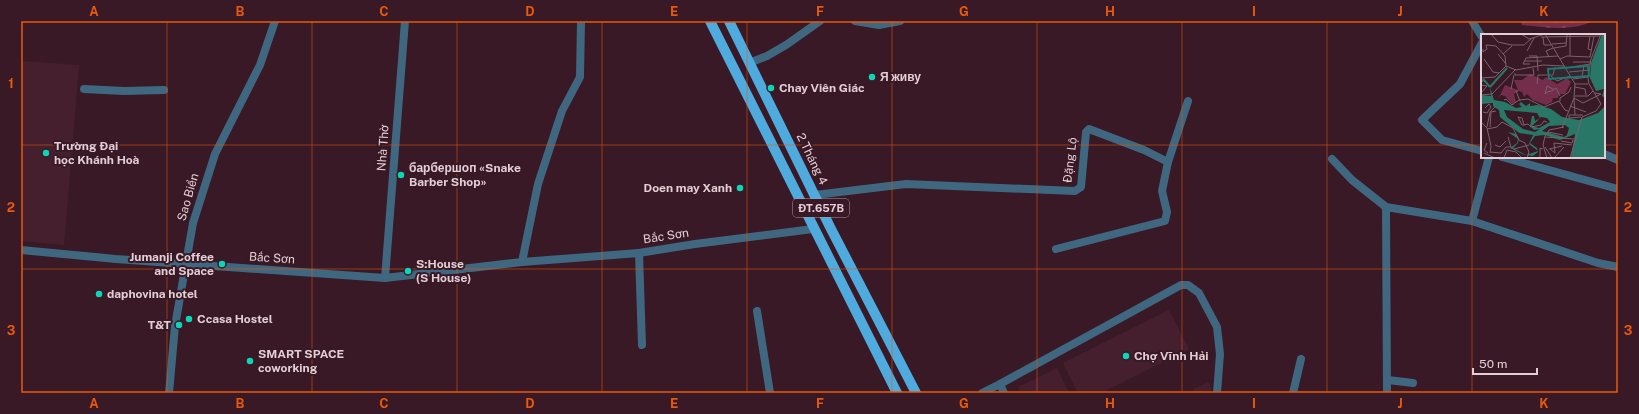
<svg xmlns="http://www.w3.org/2000/svg" width="1639" height="414" font-family="'Public Sans',sans-serif">
<style>
.built{fill:#461f2e}
.cemetery{fill:url(#cemetery-stones)}
.lines{fill:none;stroke-linecap:round;stroke-linejoin:round}
.minor{stroke:#3f6780;stroke-width:8}
.primary{stroke:#4faadd;stroke-width:10}
.grid{fill:none;stroke:#e8590c;stroke-width:1;stroke-opacity:0.55}
.poi-dot{fill:#0dd5b5;stroke:#381925;stroke-width:1.5}
.labels{text-anchor:middle;dominant-baseline:central;stroke-width:4;stroke-linejoin:round;paint-order:stroke}
.shield{fill:#381925;stroke:#b098a0;stroke-width:1}
.shield-label{font-size:11px;font-weight:bold;fill:#e4ced5}
.poi-label{font-size:12px;font-weight:bold;fill:#e4ced5;stroke:#381925;text-anchor:start}
.street-label{font-size:12px;fill:#e4ced5;stroke:#381925}
.inset-river{fill:none;stroke:#297867;stroke-width:2}
.inset-road{fill:none;stroke:#7d616b;stroke-width:1}
.view{fill:#1a7a73;fill-opacity:0.15;stroke:#1a7a73;stroke-width:2}
.inset-edge{fill:none;stroke:#e4ced5;stroke-width:2}
.neatline{fill:none;stroke:#e8590c;stroke-width:1.5}
.grid-label{font-size:13px;text-anchor:middle;font-weight:bold;fill:#e8590c}
</style>
<defs>
<pattern id="cemetery-stones" width="16" height="16" patternUnits="userSpaceOnUse"><rect width="16" height="16" fill="#752d4c"/><path d="M2 7V4a2 2 0 0 1 4 0v3zM10 15v-3a2 2 0 0 1 4 0v3z" fill="#884a65"/></pattern>
</defs>
<rect width="100%" height="100%" fill="#381925"/>
<g class="built">
<polygon points="21,61 79,65 64,245 21,241"/>
<polygon points="1169,310 1189,349 1101,393 1078,393 1063,363"/>
<polygon points="1057,368 1069,393 1021,393 1018,387"/>
<polygon points="1209,382 1212,393 1194,393 1193,389"/>
</g>
<path class="cemetery" d="M1521,21H1593C1571,32 1545,27 1522,25Z"/>
<g class="lines">
<g class="minor">
<polyline points="855,21 879,25 900,21"/>
<polyline points="1472,21 1482,37"/>
<polyline points="1482,43 1460,84 1422,120 1442,140 1482,151"/>
<polyline points="749,63 767,56 786,45 820,21"/>
<polyline points="84,89 124,91 164,90"/>
<polyline points="1604,154 1618,160"/>
<polyline points="1502,157 1618,189"/>
<polyline points="1332,159 1352,180 1386,207"/>
<polyline points="1168,162 1188,101"/>
<polyline points="815,195 906,184 1075,191 1081,187 1086,132 1089,129 1144,150 1168,162 1162,191 1167,212 1165,221 1056,249"/>
<polyline points="1472,221 1598,263 1618,267"/>
<polyline points="21,250 116,259 385,278 522,262 639,253 695,244 813,229"/>
<polyline points="639,253 642,345"/>
<polyline points="522,262 538,184 562,111 580,77 581,21"/>
<polyline points="385,278 405,21"/>
<polyline points="757,311 770,393"/>
<polyline points="1388,380 1413,383"/>
<polyline points="169,393 175,326 193,223 215,154 260,65 275,21"/>
<polyline points="982,393 1000,384"/>
<polyline points="1004,393 1000,384 1181,285 1188,285 1199,293 1217,327 1220,354 1217,393"/>
<polyline points="1293,393 1301,359"/>
<polyline points="1387,393 1386,207 1472,221 1489,157"/>
</g>
<g class="primary">
<polyline points="710,21 897,393"/>
<polyline points="729,21 830,227 916,393"/>
</g>
</g>
<path class="grid" d="M167,21V393M312,21V393M457,21V393M602,21V393M747,21V393M892,21V393M1037,21V393M1182,21V393M1327,21V393M1472,21V393M21,145H1482M1604,145H1618M21,269H1618"/>
<g class="poi-dot">
<circle cx="872" cy="77" r="4"/>
<circle cx="771" cy="88" r="4"/>
<circle cx="46" cy="153" r="4"/>
<circle cx="401" cy="175" r="4"/>
<circle cx="740" cy="188" r="4"/>
<circle cx="222" cy="264" r="4"/>
<circle cx="408" cy="271" r="4"/>
<circle cx="99" cy="294" r="4"/>
<circle cx="189" cy="319" r="4"/>
<circle cx="179" cy="325" r="4"/>
<circle cx="1126" cy="356" r="4"/>
<circle cx="250" cy="361" r="4"/>
</g>
<g class="labels">
<rect class="shield" x="793" y="199" width="56" height="18" rx="3"/>
<g class="shield-label">
<text x="821" y="208">ĐT.657B</text>
</g>
<g class="poi-label">
<text x="880" y="77">Я живу</text>
<text x="779" y="88">Chay Viên Giác</text>
<text x="54" y="146">Trường Đại<tspan x="54" dy="14">học Khánh Hoà</tspan></text>
<text x="409" y="168">барбершоп «Snake<tspan x="409" dy="14">Barber Shop»</tspan></text>
<text x="732" y="188" text-anchor="end">Doen may Xanh</text>
<text x="214" y="257" text-anchor="end">Jumanji Coffee<tspan x="214" dy="14">and Space</tspan></text>
<text x="416" y="264">S:House<tspan x="416" dy="14">(S House)</tspan></text>
<text x="107" y="294">daphovina hotel</text>
<text x="197" y="319">Ccasa Hostel</text>
<text x="171" y="325" text-anchor="end">T&amp;T</text>
<text x="258" y="354">SMART SPACE<tspan x="258" dy="14">coworking</tspan></text>
<text x="1134" y="356">Chợ Vĩnh Hải</text>
</g>
<g class="street-label">
<text transform="translate(383 148) rotate(-86)">Nhà Thờ</text>
<text transform="translate(812 159) rotate(64)">2 Tháng 4</text>
<text transform="translate(1070 160) rotate(-83)">Đặng Lộ</text>
<text transform="translate(188 197) rotate(-74)">Sao Biển</text>
<text transform="translate(666 236) rotate(-9)">Bắc Sơn</text>
<text transform="translate(272 258) rotate(4)">Bắc Sơn</text>
</g>
</g>
<g transform="translate(1481 34)">
<rect width="124" height="124" fill="#381925"/>
<path d="M49,40L62,46L65,43L76,50L86,44L90,48L84,60H78L77,64H72L71,68L65,71L52,66L46,60L43,63L41,58L37,57L33,60L35,68L31,70L24,62L20,61L17,65L24,51L37,56L33,46H41Z" fill="#752d4c"/>
<path d="M121,0H124V124H90L94,100L79,106L64,101L54,102L49,109L56,114L57,118L52,122L44,121L29,114L36,109L37,105L27,98L35,100L38,105L37,109L32,114L45,121L57,117L48,110L52,101L38,99L19,83L18,76L12,72V69L0,70V61L10,62L9,53L13,66L24,68L35,74L41,73L38,70L40,68L45,72L49,69V72L57,71L70,75L81,83L98,86L117,79L123,73L124,64L121,62L123,55L115,57L109,44L110,29ZM23,76L56,79L59,84L54,87L53,82H51L49,92L53,96L59,95L54,98L42,95L26,83ZM60,83L66,84L69,88L58,94L51,92ZM84,91L88,94L86,101L83,103L61,97L68,92Z" fill="#297867" fill-rule="evenodd"/>
<path class="inset-river" d="M0,47L3,46L9,53M9,53L26,34"/>
<path class="inset-road" d="M10,0L17,8L31,11H43L50,5M40,0L48,5L64,0M64,0L94,50L93,64L81,94M89,1V22M109,2L107,15L110,16M60,3L119,2M62,3L63,11H70M71,10L85,9M73,14L85,12L86,0M2,15V18L6,15L5,11L15,12L24,22L25,32M46,17L53,4M17,20L25,30M22,20L31,12M48,22H56L57,37M68,23L65,17L72,14M109,23L113,2M3,25L12,38L18,39M79,25L86,22L109,23M44,27H61M92,28H109M49,30H42L45,24L77,22M25,32L35,36L62,31L83,32M85,34L109,30M88,38L109,36M34,39V41H53L52,34M70,42L76,47L89,42M101,43L103,31M0,44L14,43L25,32M92,45L107,43M56,50L57,41H72L74,33M94,50H107M0,51L6,52L0,59M94,53L104,55L105,61M30,55L33,41M72,55L66,52L64,60L68,57L69,58L75,54L79,62M37,57H35L39,67M0,61L11,60L35,35M94,62H107L112,57M23,66L25,65L31,71L38,66L47,65L63,73L78,67L84,76L87,77M79,67V64L88,58L90,53M89,72L105,78M2,78L6,79L10,73L8,70L4,74M88,81V84L100,83M88,81H102M94,81L93,64L102,69L120,60L114,59M0,88L6,94L10,112L9,119M43,91L41,84L37,83L41,91H43L47,90L50,93L60,91L63,87L66,88M6,93L9,78L14,73M9,93L10,78L15,77M6,95L16,93L21,88L32,94L38,106L44,109L48,118L46,124M67,98L82,101M64,103L93,105M80,107L91,109L92,106M6,109L3,116L7,119M14,111L19,113L25,107M64,113L71,124M33,115L48,111M68,115L81,112M69,115L74,119L73,109L91,111M9,118L20,119L25,113H30L27,103M3,119L14,124M23,124L26,116L35,118L41,124M59,124V114L62,115M66,124L62,111L64,102L68,96L83,93M73,124L83,113M89,124L101,83L115,77L120,70L108,50L107,44L110,25L120,0"/>
<path class="view" d="M107,32L108,42L68,45L67,35Z"/>
<rect width="124" height="124" class="inset-edge"/>
</g>
<rect width="1639" height="414" fill="none" stroke="#381925" stroke-width="44"/>
<path d="M1473 368v6h64v-6" fill="none" stroke="#e4ced5" stroke-width="2"/>
<text x="1479" y="368" font-size="12" fill="#e4ced5" stroke="#381925" stroke-width="3" paint-order="stroke">50 m</text>
<rect x="22" y="22" width="1595" height="370" class="neatline"/>
<g class="grid-label">
<text x="94" y="16">A</text>
<text x="240" y="16">B</text>
<text x="384" y="16">C</text>
<text x="530" y="16">D</text>
<text x="674" y="16">E</text>
<text x="820" y="16">F</text>
<text x="964" y="16">G</text>
<text x="1110" y="16">H</text>
<text x="1254" y="16">I</text>
<text x="1400" y="16">J</text>
<text x="1544" y="16">K</text>
<text x="11" y="88">1</text>
<text x="1628" y="88">1</text>
<text x="11" y="212">2</text>
<text x="1628" y="212">2</text>
<text x="11" y="335">3</text>
<text x="1628" y="335">3</text>
<text x="94" y="408">A</text>
<text x="240" y="408">B</text>
<text x="384" y="408">C</text>
<text x="530" y="408">D</text>
<text x="674" y="408">E</text>
<text x="820" y="408">F</text>
<text x="964" y="408">G</text>
<text x="1110" y="408">H</text>
<text x="1254" y="408">I</text>
<text x="1400" y="408">J</text>
<text x="1544" y="408">K</text>
</g>
</svg>
